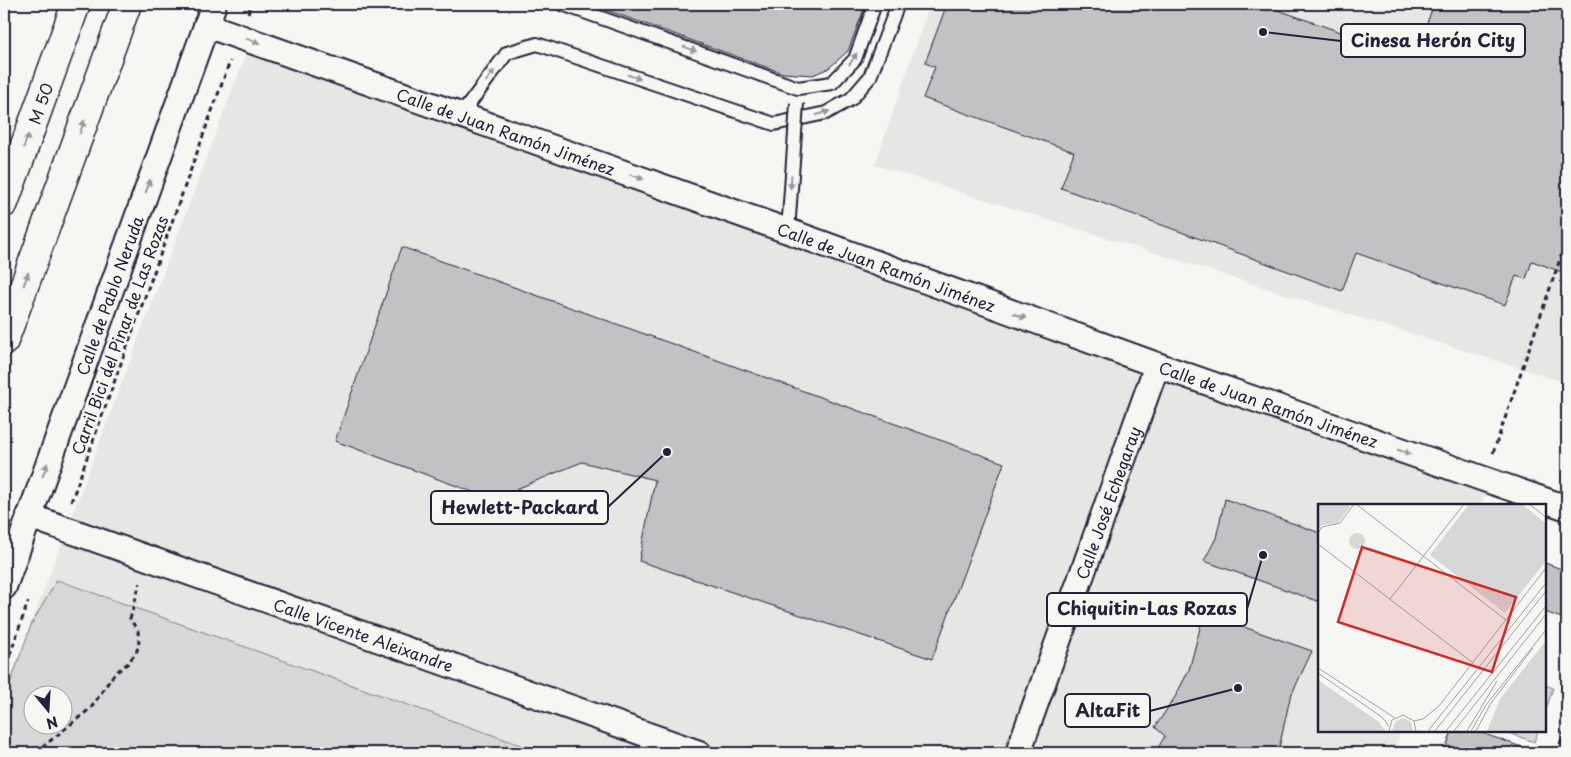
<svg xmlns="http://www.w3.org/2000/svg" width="1571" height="757" font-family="'Playpen Sans',sans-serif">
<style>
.built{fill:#e6e6e4;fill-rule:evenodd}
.green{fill:#d7d7d7;stroke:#7c7c89;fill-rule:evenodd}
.building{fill:#c2c2c4;stroke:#22223b}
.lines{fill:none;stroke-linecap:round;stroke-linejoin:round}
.service-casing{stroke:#22223b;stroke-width:16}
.minor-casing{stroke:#22223b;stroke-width:28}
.motorway-casing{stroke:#22223b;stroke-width:31}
.path{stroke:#22223b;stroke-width:3;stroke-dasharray:5 4;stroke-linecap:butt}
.service{stroke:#f6f6f2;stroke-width:12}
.minor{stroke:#f6f6f2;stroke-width:24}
.motorway{stroke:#f6f6f2;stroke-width:28}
.service-bridge-casing{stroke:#22223b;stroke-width:16;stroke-linecap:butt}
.service-bridge{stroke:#f6f6f2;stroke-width:12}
.oneway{fill:#9797a0}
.labels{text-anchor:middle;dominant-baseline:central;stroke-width:4.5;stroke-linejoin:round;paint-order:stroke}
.street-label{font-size:16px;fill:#22223b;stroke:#f6f6f2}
.inset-road{fill:none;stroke:#a1a1a9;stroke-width:1}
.view{fill:#d62828;fill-opacity:0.15;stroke:#d62828;stroke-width:2.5}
.inset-edge{fill:none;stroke:#22223b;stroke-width:2.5}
.leader{fill:none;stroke:#22223b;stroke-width:2}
.callout-dot{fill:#22223b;stroke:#f6f6f2;stroke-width:2}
.callout{fill:#f6f6f2;stroke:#22223b;stroke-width:2}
.callout-label{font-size:18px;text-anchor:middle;font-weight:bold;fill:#22223b}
</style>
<rect width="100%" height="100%" fill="#f6f6f2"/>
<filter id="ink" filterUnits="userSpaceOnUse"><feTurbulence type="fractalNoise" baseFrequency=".02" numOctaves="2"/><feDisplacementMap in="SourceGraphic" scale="10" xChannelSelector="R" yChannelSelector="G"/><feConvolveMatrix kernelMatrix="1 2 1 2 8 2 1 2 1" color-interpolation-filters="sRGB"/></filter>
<g filter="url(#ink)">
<g class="built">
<polygon points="930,4 1567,4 1567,383 875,165"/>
<path d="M246,53L1486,492L1481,506H1320V731H1401L1393,753H4V696ZM32,694H62V724H32Z"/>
</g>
<g class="green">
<path d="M57,580L543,753H4V701L31,625ZM32,694H62V724H32Z"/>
<polygon points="1545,685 1553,688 1545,713"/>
<polygon points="1503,731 1538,731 1534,742"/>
</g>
<g class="building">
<polygon points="599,4 866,4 848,51 829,68 813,75 783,73 598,7"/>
<polygon points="947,4 1261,4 1414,58 1434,4 1567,4 1567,274 1532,261 1526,279 1516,276 1505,305 1356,253 1342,291 1061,188 1074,152 923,98 935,67 925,63"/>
<polygon points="402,247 1004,463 932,659 639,561 655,480 582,462 492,499 335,441"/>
<polygon points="1225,499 1320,533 1320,602 1204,561 1216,538"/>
<polygon points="1545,563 1567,571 1567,620 1545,612"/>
<polygon points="1204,613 1312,651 1290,698 1278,753 1155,753 1165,736 1155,727 1175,697 1189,670"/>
<polygon points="1452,731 1476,731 1530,750 1529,753 1444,753"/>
</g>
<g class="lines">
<defs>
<g id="service">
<polyline points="562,4 798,88 832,83 855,59 875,4"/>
<polyline points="461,115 507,53 537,44 774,124 826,113 851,99 870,77 898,4"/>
<polyline points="788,231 795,133"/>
</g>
<g id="minor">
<path id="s1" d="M206,25L788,231L1157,365L1567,508"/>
<path id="s2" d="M29,516L699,753"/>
<path id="s3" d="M4,587L214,4"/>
<path id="s4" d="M1018,753L1157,365"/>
</g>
<g id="motorway">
<path id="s5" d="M4,203L76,4"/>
<polyline points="4,341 127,4"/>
</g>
</defs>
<use href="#service" class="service-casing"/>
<use href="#minor" class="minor-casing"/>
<use href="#motorway" class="motorway-casing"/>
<g class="path">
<polyline points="1276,9 1279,4"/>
<polyline points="248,13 252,4"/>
<polyline points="1493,453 1567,239"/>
<polyline points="71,502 230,61"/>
<polyline points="4,672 28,602"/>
<polyline points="35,753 91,708 114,674 127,664 136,653 139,645 138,631 130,619 140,583"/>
<polyline points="1557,753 1567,724"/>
</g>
<use href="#service" class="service"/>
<use href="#minor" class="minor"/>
<use href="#motorway" class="motorway"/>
<defs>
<polyline id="service-bridge" points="795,133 797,103"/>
</defs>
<use href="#service-bridge" class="service-bridge-casing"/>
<use href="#service-bridge" class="service-bridge"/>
</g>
<defs><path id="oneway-solid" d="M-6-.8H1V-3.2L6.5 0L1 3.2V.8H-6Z" transform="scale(1.25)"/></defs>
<g class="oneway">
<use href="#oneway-solid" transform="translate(253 41) rotate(20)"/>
<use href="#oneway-solid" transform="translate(690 49) rotate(20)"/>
<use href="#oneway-solid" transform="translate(853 59) rotate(-57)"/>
<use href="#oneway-solid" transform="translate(490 76) rotate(-53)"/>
<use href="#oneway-solid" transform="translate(634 77) rotate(19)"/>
<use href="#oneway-solid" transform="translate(823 113) rotate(-18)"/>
<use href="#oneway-solid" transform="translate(82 127) rotate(-70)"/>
<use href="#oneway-solid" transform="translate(26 141) rotate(-70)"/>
<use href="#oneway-solid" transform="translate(637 177) rotate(19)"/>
<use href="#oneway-solid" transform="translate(791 182) rotate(94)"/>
<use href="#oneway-solid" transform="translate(148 186) rotate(-70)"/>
<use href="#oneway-solid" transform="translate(26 279) rotate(-70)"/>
<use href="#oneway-solid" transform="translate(1020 316) rotate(20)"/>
<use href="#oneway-solid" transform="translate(1404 452) rotate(19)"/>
<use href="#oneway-solid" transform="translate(45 470) rotate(-70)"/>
</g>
</g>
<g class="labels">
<g class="street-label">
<text stroke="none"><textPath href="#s5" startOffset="106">M 50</textPath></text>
<text stroke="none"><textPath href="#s1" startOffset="318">Calle de Juan Ramón Jiménez</textPath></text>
<text stroke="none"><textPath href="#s1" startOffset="722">Calle de Juan Ramón Jiménez</textPath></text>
<text stroke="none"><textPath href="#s3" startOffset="310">Calle de Pablo Neruda</textPath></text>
<text transform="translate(119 335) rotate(-70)">Carril Bici del Pinar de Las Rozas</text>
<text stroke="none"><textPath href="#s1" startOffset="1128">Calle de Juan Ramón Jiménez</textPath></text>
<text stroke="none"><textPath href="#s4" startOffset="266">Calle José Echegaray</textPath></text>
<text stroke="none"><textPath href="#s2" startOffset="355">Calle Vicente Aleixandre</textPath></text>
</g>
</g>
<g transform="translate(1318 504)">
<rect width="228" height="228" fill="#f6f6f2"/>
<path d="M0,0H29L32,3L20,19L4,21L0,26ZM151,0H204L227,19V58L187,109L112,51ZM31 37a8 8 0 1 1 16 0a8 8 0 1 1-16 0ZM227,138V227H169L182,195ZM0,176L61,218L67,227H0ZM86,214L93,218L95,227H74L78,217Z" fill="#d7d7d7"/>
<path class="inset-road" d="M38,0L188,116M211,0L228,13M0,29L4,23L22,19L36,0M0,40L155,159M72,95L146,0M0,164L77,214M0,169L64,213L71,222M96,217L105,215L121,202L228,64M71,227L74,216L85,211L96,217L98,227M110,227L228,79M117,227L228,87M128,227L228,102M136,227L228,110M149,227L179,177M153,227L168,201L228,126M158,227L173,199L215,144"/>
<path class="view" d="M44,43L198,93L174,168L20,118Z"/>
<rect width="228" height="228" class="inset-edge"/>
</g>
<path class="leader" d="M1263 32L1341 41M667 452L608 507M1263 555L1247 609M1238 688L1150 711"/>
<g class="callout-dot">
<circle cx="1263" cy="32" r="5"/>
<circle cx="667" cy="452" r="5"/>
<circle cx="1263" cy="555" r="5"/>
<circle cx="1238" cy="688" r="5"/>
</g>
<g class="callout">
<rect x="1341" y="24" width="184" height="33" rx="5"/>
<rect x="431" y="491" width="177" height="33" rx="5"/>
<rect x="1047" y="593" width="200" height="33" rx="5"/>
<rect x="1065" y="694" width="85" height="33" rx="5"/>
</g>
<g class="callout-label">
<text x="1433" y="47">Cinesa Herón City</text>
<text x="520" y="514">Hewlett-Packard</text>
<text x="1147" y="615">Chiquitin-Las Rozas</text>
<text x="1108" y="717">AltaFit</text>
</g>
<rect width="1571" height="757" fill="none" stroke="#f6f6f2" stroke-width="20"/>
<rect x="10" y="10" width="1551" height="737" fill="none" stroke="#22223b" stroke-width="2" filter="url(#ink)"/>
<g transform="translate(48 710) rotate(162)"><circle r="24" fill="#f6f6f2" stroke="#a1a1a9"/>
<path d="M0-4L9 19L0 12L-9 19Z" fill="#22223b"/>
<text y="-8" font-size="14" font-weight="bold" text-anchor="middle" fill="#22223b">N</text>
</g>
</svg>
